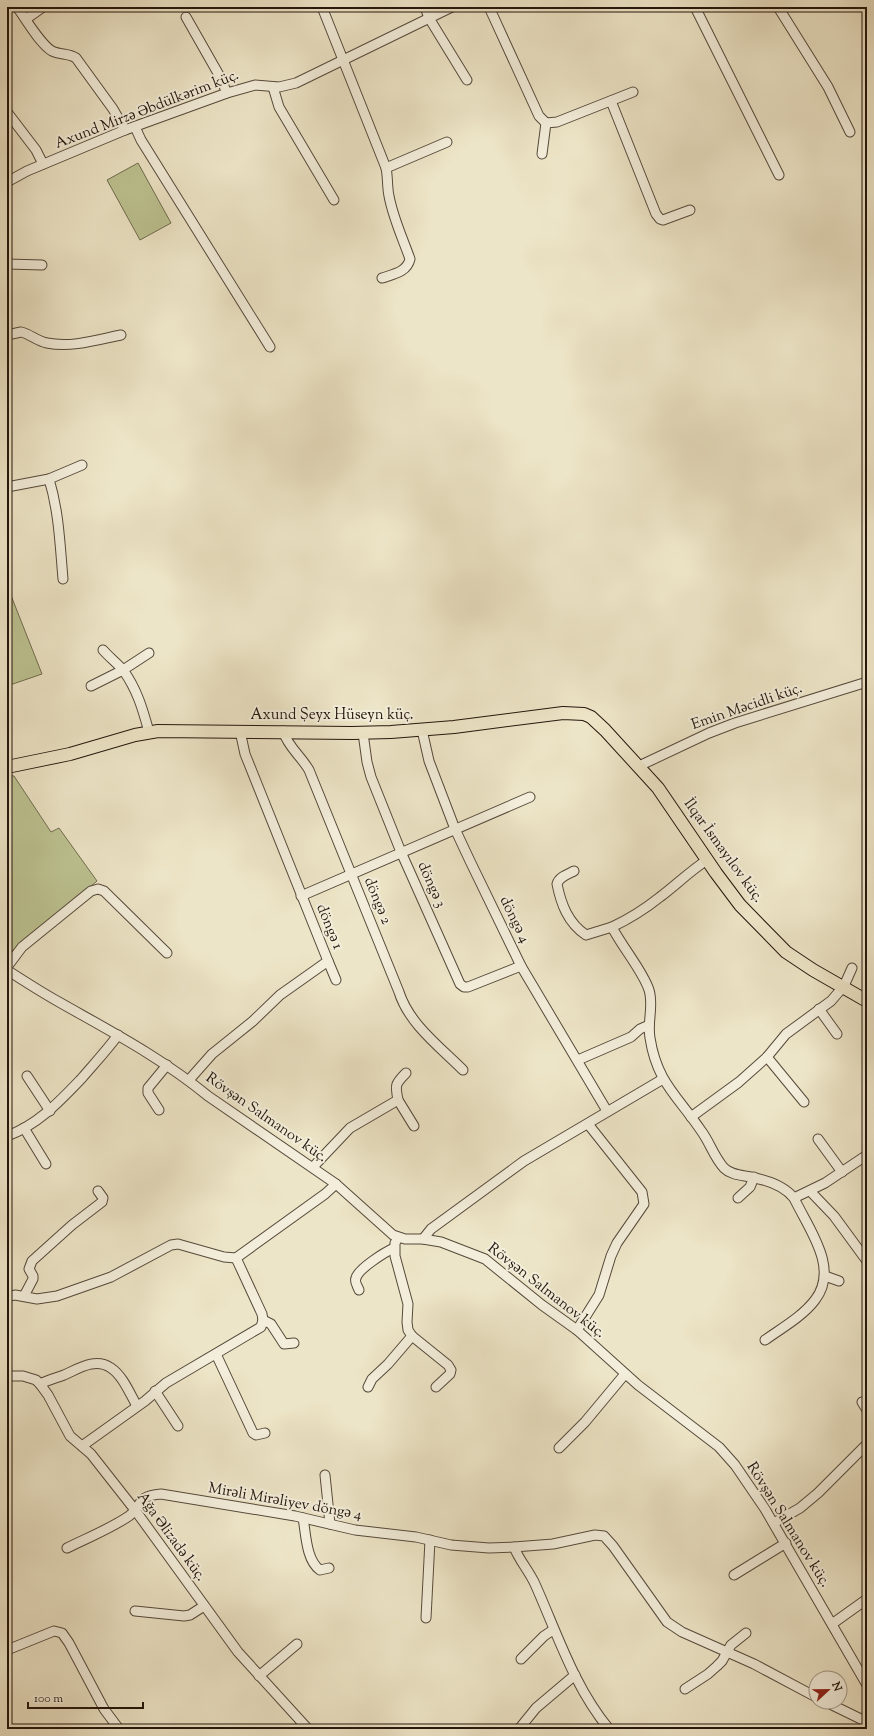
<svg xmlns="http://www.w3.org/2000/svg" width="874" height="1736" font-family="'Sorts Mill Goudy',serif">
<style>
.green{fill:#bdc392;stroke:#706c4f}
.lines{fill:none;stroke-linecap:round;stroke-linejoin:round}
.minor-casing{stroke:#56493b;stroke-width:11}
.major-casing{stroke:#24150c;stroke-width:14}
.minor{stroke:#f3eedb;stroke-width:9}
.major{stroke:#ede5c7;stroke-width:12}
.labels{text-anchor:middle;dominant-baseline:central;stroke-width:4;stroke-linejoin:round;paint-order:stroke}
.street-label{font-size:15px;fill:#24150c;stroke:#f3eedb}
</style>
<rect width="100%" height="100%" fill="#ede5c7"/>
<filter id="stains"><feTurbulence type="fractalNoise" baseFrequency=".005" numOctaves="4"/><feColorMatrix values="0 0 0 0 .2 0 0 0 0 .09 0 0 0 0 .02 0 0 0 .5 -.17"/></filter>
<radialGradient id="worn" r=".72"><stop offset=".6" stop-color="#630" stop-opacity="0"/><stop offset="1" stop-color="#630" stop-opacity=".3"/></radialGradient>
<g class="green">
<polygon points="138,163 171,223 140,240 107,180"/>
<polygon points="10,593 42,674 7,686 7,594"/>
<polygon points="7,775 14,776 51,832 59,828 97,881 10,953 7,954"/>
</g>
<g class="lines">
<defs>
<g id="minor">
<path d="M17,7C26,19 40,44 52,51C60,55 69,53 76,58L113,109L125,130"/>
<path d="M322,7L386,168C388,177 387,187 389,196C393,218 403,239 410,259C407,272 394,274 382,278"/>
<polyline points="425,7 429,18 467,80"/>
<polyline points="489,7 539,116 546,123 557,122 633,92"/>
<polyline points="695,7 779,175"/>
<polyline points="778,7 828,87 850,132"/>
<polyline points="186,17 219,75 227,93"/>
<polyline points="26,19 43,7"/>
<polyline points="273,87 279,107 334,200"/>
<polyline points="611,101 656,214 660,219 663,220 690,210"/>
<polyline points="7,112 36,150 43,164"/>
<polyline points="135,127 141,140 270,347"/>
<polyline points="542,154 546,123"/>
<polyline points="386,168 447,142"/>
<polyline points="7,182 27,171 125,130 227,93 255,85 279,87 296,83 452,7"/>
<polyline points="7,264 42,265"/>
<path d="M7,335L21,332C30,334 37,341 47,343C71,348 97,340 121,335"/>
<path d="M49,479C59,512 60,545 63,579"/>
<polyline points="7,487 49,479 82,465"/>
<path d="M103,650C109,657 117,663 123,670C137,689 143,710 149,732"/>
<polyline points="91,686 123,670 149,653"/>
<polyline points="422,730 429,761 455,829 470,861 521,966 607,1111"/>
<path d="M283,731C288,747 301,756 309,770L399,992C409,1024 440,1047 463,1070"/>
<polyline points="363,733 367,762 371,777 401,852 460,984 464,987 468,987 521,966"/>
<polyline points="639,766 709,733 735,723 867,682"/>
<path d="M707,860C690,871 676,885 660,897C645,909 629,919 612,927C622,947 643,971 649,990C654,1006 647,1021 650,1038C657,1083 678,1096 702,1132C710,1143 714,1157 724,1168C732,1176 744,1175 755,1178C770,1181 784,1186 794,1198C808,1228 840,1268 815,1300C803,1316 782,1328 765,1340"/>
<path d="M574,871C568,874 559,877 557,884C561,904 568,923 586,935L612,927"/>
<polyline points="301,896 530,797"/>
<polyline points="328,961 336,980"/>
<polyline points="7,967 22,947 91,891 98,889 104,891 167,953"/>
<path d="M7,970C24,981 41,992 59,1002C110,1031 162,1058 208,1096L336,1184L393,1235L405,1239H423L441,1242L485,1259L542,1305L577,1330L638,1385L719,1447L735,1465L765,1509L867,1685"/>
<polyline points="819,1009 837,1034"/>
<polyline points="767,1057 804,1102"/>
<polyline points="578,1060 631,1037 640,1029 649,1025"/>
<polyline points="27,1076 50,1111"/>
<polyline points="189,1080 212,1054 253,1021 280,995 328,961 245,754 240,731"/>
<polyline points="398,1100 414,1126"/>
<polyline points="159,1110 148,1093 148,1088 167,1065"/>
<polyline points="691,1117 739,1082 767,1057 786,1034 831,1001 844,986 852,968"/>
<polyline points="24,1128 46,1164"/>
<path d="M7,1136C38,1125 60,1101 82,1078C94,1064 107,1050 118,1035"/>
<polyline points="818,1139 842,1172"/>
<path d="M313,1167L350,1128L398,1100C395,1085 395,1084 406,1073"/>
<polyline points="810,1191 834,1216 867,1261"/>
<polyline points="738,1198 750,1187 754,1177"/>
<polyline points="794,1198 825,1183 867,1155"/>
<polyline points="398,1238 395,1243 395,1256 408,1304 407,1322 408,1330 412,1336 448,1365 451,1370 450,1374 436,1387"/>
<polyline points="423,1239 431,1229 524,1161 663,1079"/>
<polyline points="825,1276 839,1281"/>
<path d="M359,1290C358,1287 354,1282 356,1278C358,1269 385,1252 394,1248"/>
<polyline points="24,1296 33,1279 33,1276 29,1269 32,1261 72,1225 102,1202 103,1198 98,1191"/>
<polyline points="7,1297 15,1295 37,1299 57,1296 111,1277 171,1245 178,1244 224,1257 236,1258 325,1194 336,1184"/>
<polyline points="263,1320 271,1324 284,1344 294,1343"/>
<polyline points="577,1330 599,1295 611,1256 617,1243 644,1204 642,1192 588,1124"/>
<polyline points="216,1354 253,1433 256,1435 265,1433"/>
<polyline points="7,1376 23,1376 36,1380 40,1384 48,1395 70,1436 91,1454 135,1510 238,1652 308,1729"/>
<path d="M40,1384C48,1380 56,1378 64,1375C78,1369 95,1357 111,1368C123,1376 130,1394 137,1406"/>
<polyline points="368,1387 372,1379 388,1364 412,1336"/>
<polyline points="155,1391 178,1426"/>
<polyline points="862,1402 867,1410"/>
<polyline points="82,1446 145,1401 166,1383 261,1327 263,1320 262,1314 236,1258"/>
<polyline points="559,1448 585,1422 625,1374"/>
<polyline points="325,1475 330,1524"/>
<path d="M303,1518C306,1534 306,1560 320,1570L329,1568"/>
<polyline points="774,1523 800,1508 818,1493 867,1444"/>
<path d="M514,1547C519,1560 529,1571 535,1584C557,1633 574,1687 609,1729"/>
<path d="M67,1548C87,1538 110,1529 129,1516C143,1506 135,1496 161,1494L295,1516L355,1530L416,1537L451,1545L489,1548L514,1547L553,1544L595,1535L604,1536L613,1546L667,1622L682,1632L754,1664L816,1697"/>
<polyline points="734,1575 786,1543"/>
<polyline points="135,1611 184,1616 190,1615 204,1606"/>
<polyline points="426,1618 430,1540"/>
<polyline points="832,1624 867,1599"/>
<polyline points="7,1650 54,1631 62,1633 69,1643 104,1709 119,1729"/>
<polyline points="521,1659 544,1636 553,1630"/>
<polyline points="259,1676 297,1644"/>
<polyline points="685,1689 708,1674 717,1666 722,1661 731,1645 746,1633"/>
<polyline points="826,1702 867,1722"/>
<polyline points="519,1729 536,1708 575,1675"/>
</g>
<polyline id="major" points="7,767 70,754 135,735 158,731 352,733 391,732 454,727 563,713 584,714 591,717 605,730 658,788 716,873 740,905 786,952 813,970 867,1001"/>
</defs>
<use href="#minor" class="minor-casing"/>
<use href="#major" class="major-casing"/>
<use href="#minor" class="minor"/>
<use href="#major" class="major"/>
</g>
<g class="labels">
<g class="street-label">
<text transform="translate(147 110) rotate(-21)">Axund Mirzə Əbdülkərim küç.</text>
<text transform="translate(747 707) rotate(-19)">Emin Məcidli küç.</text>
<text x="332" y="715">Axund Şeyx Hüseyn küç.</text>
<text transform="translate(723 851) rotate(54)">İlqar İsmayılov küç.</text>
<text transform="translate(431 885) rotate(66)">döngə 3</text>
<text transform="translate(377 901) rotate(68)">döngə 2</text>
<text transform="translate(514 920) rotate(64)">döngə 4</text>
<text transform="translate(329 927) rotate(68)">döngə 1</text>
<text transform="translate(266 1118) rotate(35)">Rövşən Salmanov küç.</text>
<text transform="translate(546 1291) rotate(38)">Rövşən Salmanov küç.</text>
<text transform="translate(285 1502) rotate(10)">Mirəli Mirəliyev döngə 4</text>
<text transform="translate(788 1525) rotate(58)">Rövşən Salmanov küç.</text>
<text transform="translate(171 1537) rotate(54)">Ağa Əlizadə küç.</text>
</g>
</g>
<rect width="874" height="1736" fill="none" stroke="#ede5c7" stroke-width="24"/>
<rect x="8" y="8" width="858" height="1720" fill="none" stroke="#24150c" stroke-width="2"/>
<rect x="12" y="12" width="850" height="1712" fill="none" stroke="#24150c"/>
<g transform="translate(828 1690) rotate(68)"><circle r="19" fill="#f3eedb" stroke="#a09788"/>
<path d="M0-3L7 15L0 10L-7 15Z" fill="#8f2418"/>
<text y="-6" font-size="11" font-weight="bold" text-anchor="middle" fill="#24150c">N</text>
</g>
<path d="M28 1702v6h115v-6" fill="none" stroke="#24150c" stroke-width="2"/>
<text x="34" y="1702" font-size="12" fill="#24150c" stroke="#f3eedb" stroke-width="3" paint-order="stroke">100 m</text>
<rect width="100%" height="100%" filter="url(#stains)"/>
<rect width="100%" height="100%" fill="url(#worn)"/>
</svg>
